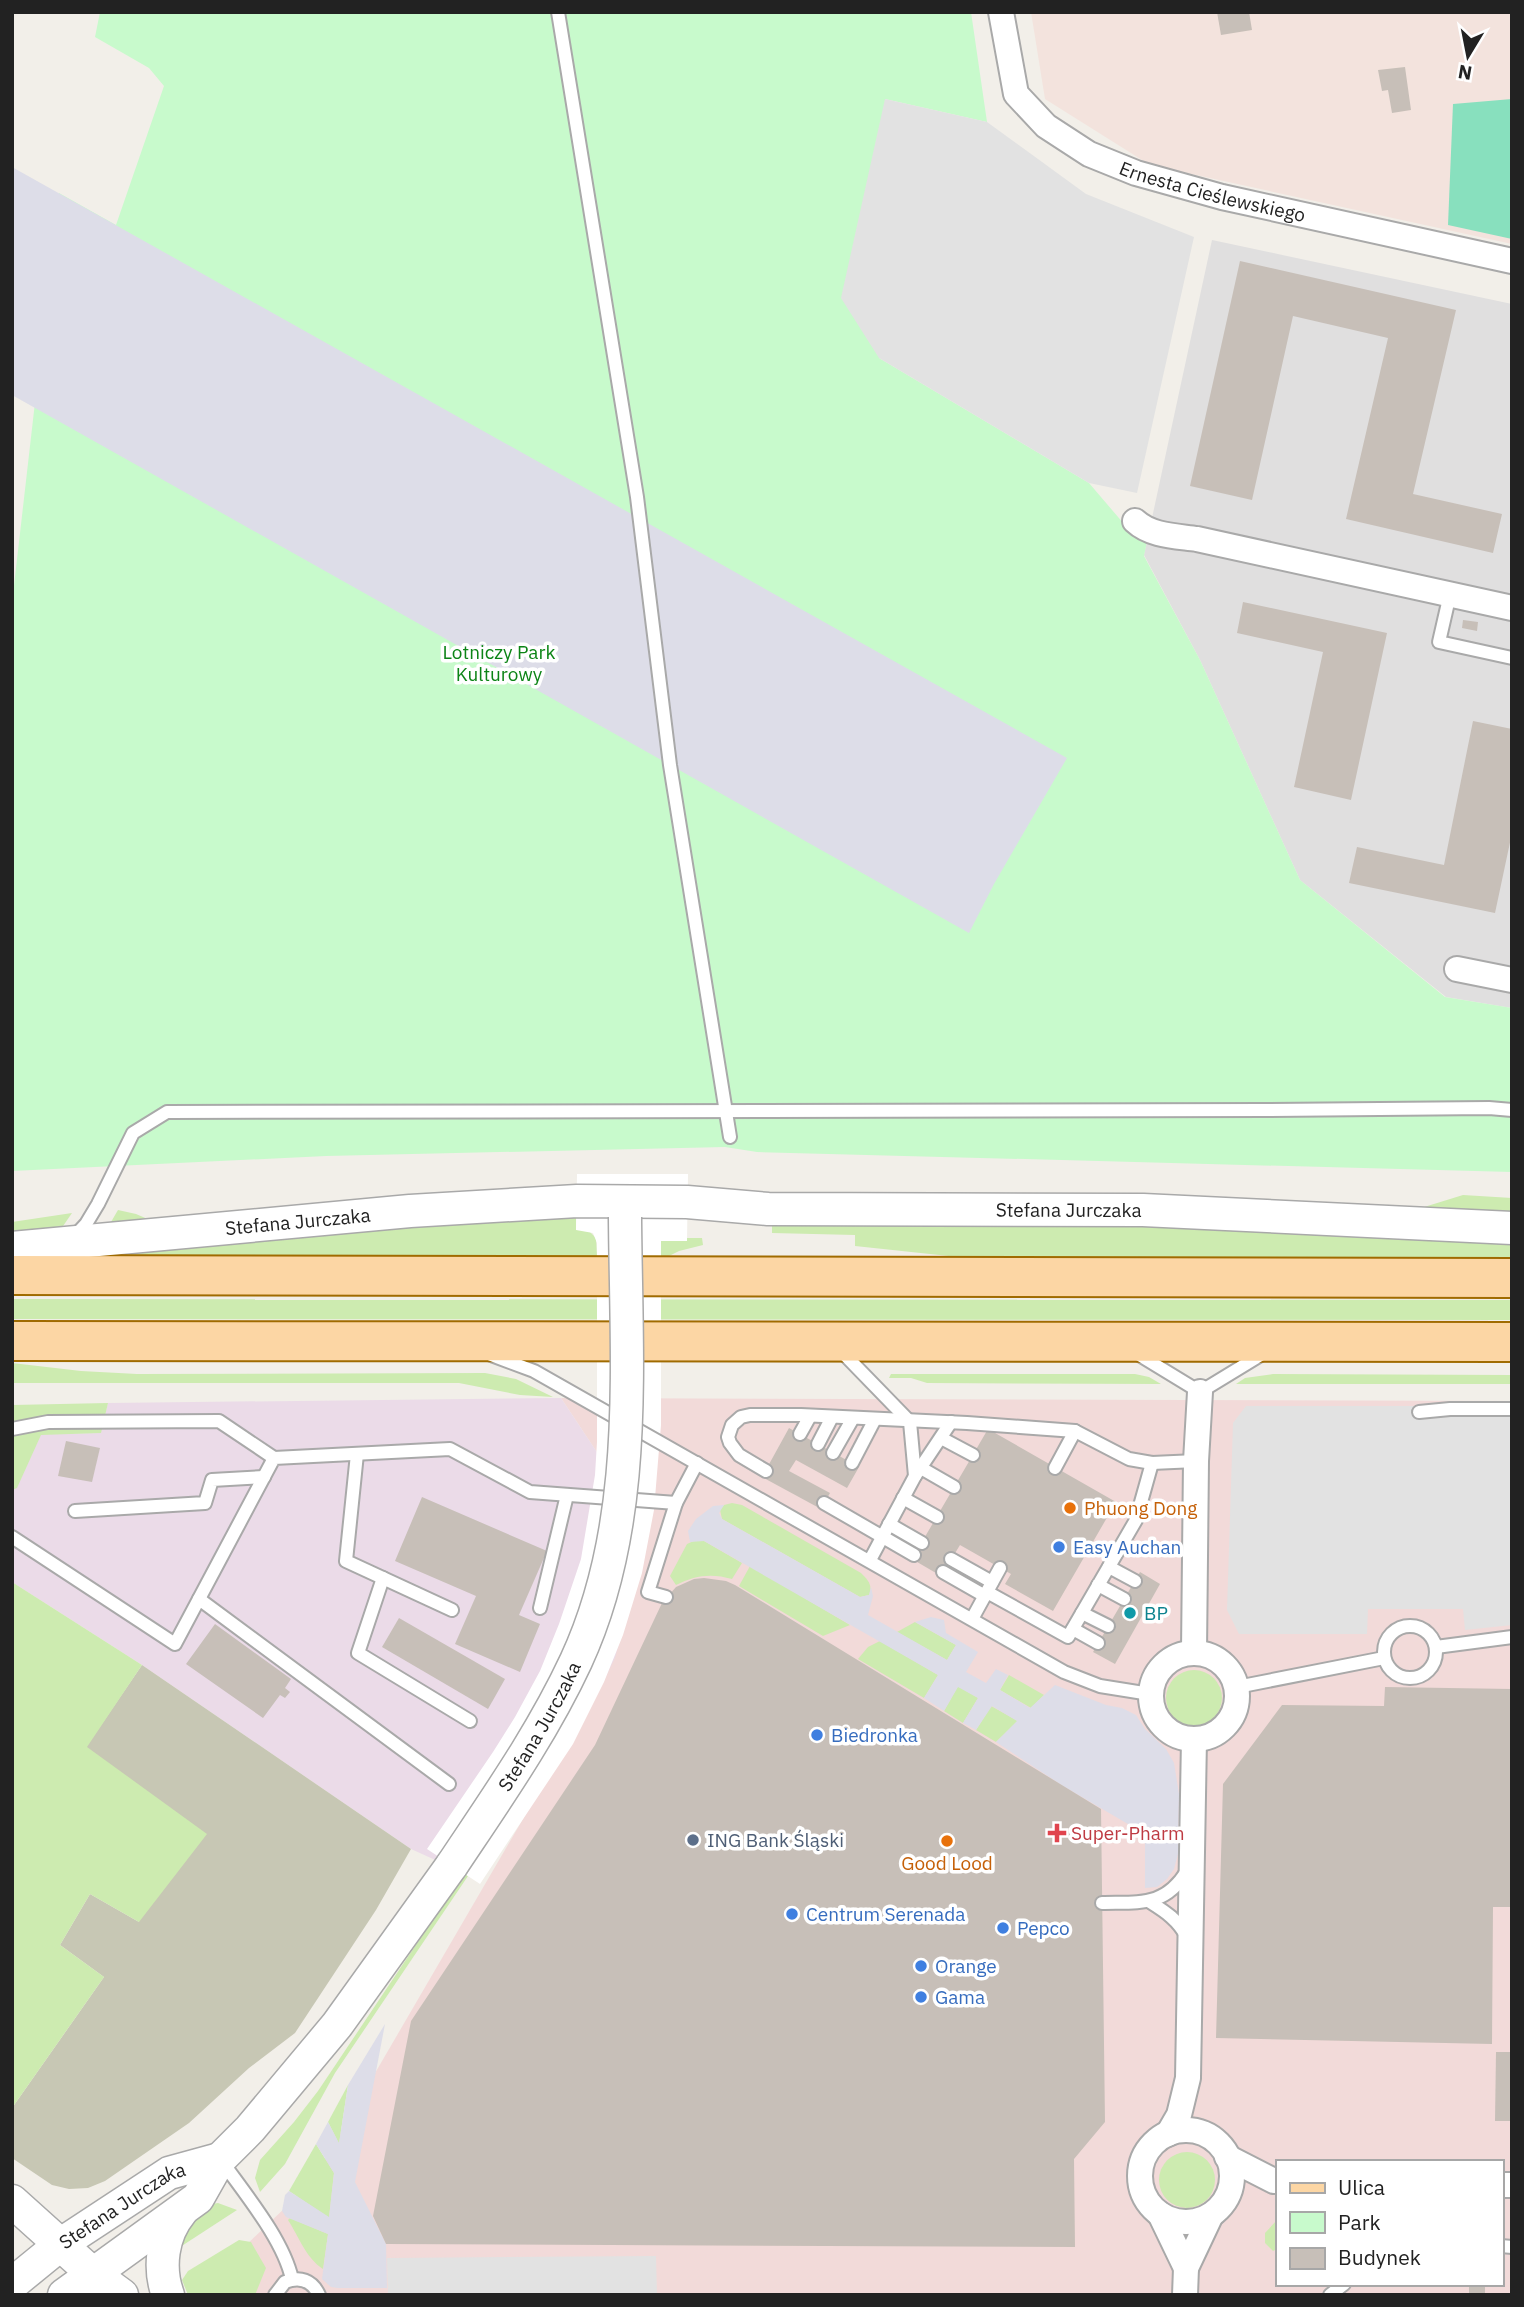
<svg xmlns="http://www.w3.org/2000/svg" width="1524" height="2307" font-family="'IBM Plex Sans',sans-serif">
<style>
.residential{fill:#e0dfdf}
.commercial{fill:#f2dad9;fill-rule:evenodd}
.industrial{fill:#ebdbe8}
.military{fill:#f3e3dd}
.construction{fill:#c7c7b4}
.grass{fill:#cdebb0}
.park{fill:#c8facc}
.pitch{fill:#88e0be}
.parking{fill:#e2e2e2}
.plaza{fill:#dddde8}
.pier{fill:#fff}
.building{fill:#c7bfb8}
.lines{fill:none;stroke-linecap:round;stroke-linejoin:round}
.service-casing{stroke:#a9a9a9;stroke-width:16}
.minor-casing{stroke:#a9a9a9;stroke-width:28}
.tertiary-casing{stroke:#a9a9a9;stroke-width:35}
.primary-casing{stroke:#a06b00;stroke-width:42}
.service{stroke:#fff;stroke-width:12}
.minor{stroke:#fff;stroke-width:24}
.tertiary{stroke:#fff;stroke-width:32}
.primary{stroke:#fcd6a4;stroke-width:38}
.tertiary-bridge-casing{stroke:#a9a9a9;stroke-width:35;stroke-linecap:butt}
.tertiary-bridge{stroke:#fff;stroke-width:32}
.food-dot{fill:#e8710a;stroke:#fff;stroke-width:2.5}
.shop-dot{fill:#3f7fe0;stroke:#fff;stroke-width:2.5}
.culture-dot{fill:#0f9aa8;stroke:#fff;stroke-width:2.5}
.health-dot{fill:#e0444e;stroke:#fff;stroke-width:2.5}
.service-dot{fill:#5c6f8a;stroke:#fff;stroke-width:2.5}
.labels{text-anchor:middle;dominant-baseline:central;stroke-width:7;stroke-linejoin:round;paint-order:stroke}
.street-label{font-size:19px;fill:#222;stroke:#fff}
.park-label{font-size:19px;fill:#0c8416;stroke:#fff}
.food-label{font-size:19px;fill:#c56008;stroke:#fff;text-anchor:start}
.shop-label{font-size:19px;fill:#366cbe;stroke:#fff;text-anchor:start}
.culture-label{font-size:19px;fill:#0d838f;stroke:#fff;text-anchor:start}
.health-label{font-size:19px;fill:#be3a42;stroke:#fff;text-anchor:start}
.service-label{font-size:19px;fill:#4e5e75;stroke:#fff;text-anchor:start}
</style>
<rect width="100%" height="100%" fill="#f2efe9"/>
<polygon class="residential" points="1212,240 1512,304 1512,1008 1446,997 1300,880 1200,660 1144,555"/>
<path class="commercial" d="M561,1398L1512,1401V2295H219L243,2248L311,2183L604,1680L612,1475ZM1277,2162H1501V2284H1277Z"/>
<polygon class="industrial" points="561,1398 612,1475 628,1607 615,1658 604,1680 464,1873 411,1849 142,1665 12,1582 12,1490 17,1487 41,1434 100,1433 108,1403"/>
<polygon class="military" points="1031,12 1512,12 1512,244 1150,165 1045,99"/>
<polygon class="construction" points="142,1665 411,1849 376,1910 295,2033 249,2068 189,2123 105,2181 88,2188 69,2189 52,2185 12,2158 12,2108 104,1977 60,1945 90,1894 139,1922 86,1747"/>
<g class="grass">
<polygon points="1463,1195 1512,1198 1512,1216 1408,1212"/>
<polygon points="118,1210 136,1214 157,1223 111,1225 111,1222"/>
<polygon points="72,1213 61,1229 12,1237 12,1222"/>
<polygon points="576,1217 576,1230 588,1230 596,1238 597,1257 96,1257 98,1249 430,1220"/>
<polygon points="772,1220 1081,1220 1512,1239 1512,1257 958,1257 855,1246 855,1235 772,1233"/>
<polygon points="687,1238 702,1238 703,1245 679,1251 661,1260 661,1241 686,1241"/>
<polygon points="12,1299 1512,1300 1512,1320 12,1319"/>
<polygon points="12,1363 81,1371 137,1374 485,1373 516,1379 553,1397 520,1395 459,1383 12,1383"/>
<polygon points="891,1374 1135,1374 1149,1377 1161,1384 927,1383 911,1378 889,1378"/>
<polygon points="1273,1374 1512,1375 1512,1384 1236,1384 1245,1378"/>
<polygon points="108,1403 101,1433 41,1435 17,1488 12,1490 12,1405"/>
<path d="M732,1503L742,1505L861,1573C868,1580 873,1585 869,1595L860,1597L722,1519L720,1510L724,1505Z"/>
<path d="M696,1540L704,1541L742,1563L732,1579C712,1573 695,1575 676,1585L670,1576L687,1544Z"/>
<polygon points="750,1566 850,1625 823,1636 739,1586"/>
<polygon points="12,1582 142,1665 87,1747 207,1834 139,1922 90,1894 60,1945 104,1977 12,2108"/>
<polygon points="915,1622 956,1645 947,1660 897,1632"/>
<polygon points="880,1641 938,1675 924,1698 858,1659 868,1647"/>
<circle cx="1194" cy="1698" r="28"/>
<polygon points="1009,1675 1044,1695 1031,1708 1000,1690"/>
<polygon points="958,1686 978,1698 963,1723 944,1711"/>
<polygon points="991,1706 1018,1721 996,1742 976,1730"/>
<polygon points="464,1873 468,1876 335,2073 285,2164 260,2192 255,2178 260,2160 294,2122 318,2091"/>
<polygon points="348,2085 339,2144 328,2122"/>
<polygon points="316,2144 334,2173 329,2218 289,2191"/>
<circle cx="1187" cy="2180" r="28"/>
<polygon points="218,2203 237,2210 174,2251 183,2227 212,2204"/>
<path d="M290,2218L328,2234L323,2269C306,2258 299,2237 288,2220Z"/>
<polygon points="1277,2220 1277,2249 1273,2251 1265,2243 1265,2233"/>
<polygon points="239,2240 251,2242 266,2268 255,2295 188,2295 182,2280 188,2271"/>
</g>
<polygon class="park" points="100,12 971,12 987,122 885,99 879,358 1089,483 1136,538 1147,541 1144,556 1200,660 1300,880 1445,997 1512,1008 1512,1172 757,1152 725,1147 326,1156 12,1171 12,603 59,193 116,225 164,86 149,68 95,37"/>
<polygon class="pitch" points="1512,99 1512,239 1448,225 1453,104"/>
<g class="parking">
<polygon points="885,99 987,122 1086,194 1194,237 1137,493 1089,483 879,358 841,298"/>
<polygon points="1246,1406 1512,1406 1512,1625 1465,1630 1463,1609 1368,1609 1367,1634 1239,1634 1227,1610 1233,1423"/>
<polygon points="656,2256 657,2295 388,2295 387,2258"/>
</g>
<g class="plaza">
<polygon points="12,167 1067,758 994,884 969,933 12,395"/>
<polygon points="724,1505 719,1513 722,1519 860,1597 869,1595 871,1587 873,1596 868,1615 947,1660 956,1645 915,1622 931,1617 944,1620 946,1633 978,1652 966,1672 986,1683 996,1669 1008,1675 1000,1690 1030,1708 1055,1685 1106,1705 1122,1708 1136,1715 1145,1729 1166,1749 1174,1763 1179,1794 1178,1854 1174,1869 1167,1879 1157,1887 1145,1888 1145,1834 1063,1786 996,1742 1017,1721 992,1706 976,1730 963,1723 978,1698 958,1687 944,1711 924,1698 938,1675 704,1541 690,1542 688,1531 696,1519 713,1506"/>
<polygon points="385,2024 355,2182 386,2244 387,2288 338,2288 331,2287 322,2279 328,2234 286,2217 282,2211 285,2195 289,2191 329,2217 334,2173 316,2144 328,2122 339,2143 348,2085"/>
</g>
<polygon class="pier" points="577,1174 688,1174 687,1241 661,1241 661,1425 654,1510 642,1573 623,1635 604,1682 573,1744 480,1884 427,1849 493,1752 515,1717 540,1671 559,1624 581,1559 595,1475 597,1442 597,1243 593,1233 576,1230"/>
<g class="building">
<polygon points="1217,12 1249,12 1252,30 1221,35"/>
<polygon points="1405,67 1411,110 1392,113 1388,90 1382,91 1378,70"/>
<polygon points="1240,261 1456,310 1413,494 1502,514 1493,553 1346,519 1388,338 1293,316 1252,500 1190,486"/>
<polygon points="1243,602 1387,633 1351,800 1294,787 1323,652 1237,633"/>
<polygon points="1463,620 1478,622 1477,631 1462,628"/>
<polygon points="1473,721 1512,729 1512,833 1495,913 1349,883 1357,847 1444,865"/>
<polygon points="789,1428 859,1467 847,1488 796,1460 789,1471 830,1493 821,1509 762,1477"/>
<polygon points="988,1429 1116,1502 1053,1611 1005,1584 1011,1574 960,1545 941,1576 912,1559"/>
<polygon points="66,1441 100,1448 92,1482 58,1476"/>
<polygon points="422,1497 547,1551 519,1615 540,1624 520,1672 455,1644 476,1596 395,1561"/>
<polygon points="1140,1572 1160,1584 1115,1664 1093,1652"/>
<polygon points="704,1578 726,1581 735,1585 1101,1809 1105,2122 1074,2159 1075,2247 386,2244 373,2216 411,2021 595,1745 662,1603 676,1587 694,1579"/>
<polygon points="399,1618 505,1679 488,1709 382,1647"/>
<polygon points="215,1624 291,1679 285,1688 290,1692 285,1698 280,1695 263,1718 186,1664"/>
<polygon points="1385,1687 1512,1689 1512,1907 1493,1907 1492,2044 1216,2038 1223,1784 1282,1705 1384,1706"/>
<polygon points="1496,2052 1512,2052 1512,2121 1495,2121"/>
<rect x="1469" y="2284" width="16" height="11"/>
</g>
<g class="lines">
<defs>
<g id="service">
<polyline points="558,12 637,497 670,765 730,1137"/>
<polyline points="1450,594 1439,642 1512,658"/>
<polyline points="74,1237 86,1224 98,1204 133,1133 167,1112 1266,1110 1489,1108 1512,1110"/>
<polyline points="841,1351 910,1422 915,1476"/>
<polyline points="1136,1353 1200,1392 1264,1353"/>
<polyline points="491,1355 534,1371 1064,1672 1100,1686 1150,1694"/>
<polyline points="1419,1412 1450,1409 1512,1409"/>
<polyline points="12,1429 48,1422 219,1421 274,1458"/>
<polyline points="800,1434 810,1416"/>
<polyline points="941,1438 973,1455"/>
<polyline points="818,1444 832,1417"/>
<polyline points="833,1453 853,1418"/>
<polyline points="357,1454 346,1561 452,1610"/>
<polyline points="852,1463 875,1419"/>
<polyline points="921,1468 954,1487"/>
<polyline points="1055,1468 1075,1431"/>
<polyline points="766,1471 739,1455 730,1443 728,1437 732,1425 741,1417 750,1415 801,1415 967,1423 1075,1431 1129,1459 1152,1463 1196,1461"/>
<polyline points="903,1498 937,1517"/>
<polyline points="824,1503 914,1555"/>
<polyline points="75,1511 205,1503 212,1480 264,1477"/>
<polyline points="889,1524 922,1543"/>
<polyline points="12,1537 175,1644 274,1458 450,1449 530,1492 676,1503"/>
<polyline points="951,1559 992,1582"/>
<polyline points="870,1560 915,1476 951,1422"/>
<polyline points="1109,1567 1135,1581"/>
<polyline points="943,1572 985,1596"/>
<polyline points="383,1578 358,1653 470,1721"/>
<polyline points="1098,1585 1124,1599"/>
<polyline points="987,1592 1068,1637 1136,1520 1152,1463"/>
<polyline points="666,1597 648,1592 676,1503 697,1463"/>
<polyline points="199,1599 449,1784"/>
<polyline points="540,1608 567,1495"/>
<polyline points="1082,1613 1108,1626"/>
<polyline points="972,1619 1000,1568"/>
<circle cx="1410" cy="1652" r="26"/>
<polyline points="1073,1629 1098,1643"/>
<polyline points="1436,1647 1512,1637"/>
<polyline points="1237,1687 1384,1658"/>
<path d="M1150,1902C1166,1912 1178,1920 1187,1937"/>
<path d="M1102,1903C1140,1902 1165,1907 1187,1871"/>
<path d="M221,2160C245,2194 283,2239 292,2279"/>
<polyline points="1501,2246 1512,2247"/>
<path d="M275,2295L285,2282C300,2276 312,2280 319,2295"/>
<polyline points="1330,2295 1344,2284"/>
</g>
<g id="minor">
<path id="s1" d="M1001,12L1016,94L1046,126L1089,154L1136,173L1222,197L1512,261"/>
<path d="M1135,521C1151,536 1176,536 1197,539L1512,608"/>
<polyline points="1457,969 1512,980"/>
<polyline points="1194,1652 1196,1461 1200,1392"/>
<circle cx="1194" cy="1696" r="43"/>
<circle cx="1186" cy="2176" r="46"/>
<polyline points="1168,2134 1179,2115 1188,2078 1194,1739"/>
<polyline points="1227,2157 1274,2181"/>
<polyline points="1501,2185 1512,2185"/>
<polyline points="1160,2214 1186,2268"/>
<polyline points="1185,2295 1186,2268 1211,2215"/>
</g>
<g id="tertiary">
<path id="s2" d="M12,1248L410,1211L577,1201L687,1202L768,1209L1143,1210L1512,1228"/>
<polyline points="12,2201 92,2273 122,2295"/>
<path id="s3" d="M12,2284L61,2244L169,2173L220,2159"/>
<polyline points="64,2295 198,2198 220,2159 250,2129 337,2025 452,1865"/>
<path d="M168,2295C158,2268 162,2235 181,2212"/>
</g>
<g id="primary">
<polyline points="12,1275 1512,1278"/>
<polyline points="12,1341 1512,1342"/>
</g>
</defs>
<use href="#service" class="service-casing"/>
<use href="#minor" class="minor-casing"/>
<use href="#tertiary" class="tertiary-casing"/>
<use href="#primary" class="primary-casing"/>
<use href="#service" class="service"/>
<use href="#minor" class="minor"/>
<use href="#tertiary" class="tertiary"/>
<use href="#primary" class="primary"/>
<defs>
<g id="tertiary-bridge">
<path id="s4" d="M452,1865C496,1799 542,1734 576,1661C640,1523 626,1366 625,1217"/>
</g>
</defs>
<use href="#tertiary-bridge" class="tertiary-bridge-casing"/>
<use href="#tertiary-bridge" class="tertiary-bridge"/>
</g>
<g class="food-dot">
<circle cx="1070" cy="1508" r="7"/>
<circle cx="947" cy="1841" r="7"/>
</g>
<g class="shop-dot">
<circle cx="1059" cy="1547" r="7"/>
<circle cx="817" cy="1735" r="7"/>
<circle cx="792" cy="1914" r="7"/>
<circle cx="1003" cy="1928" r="7"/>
<circle cx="921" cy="1966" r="7"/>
<circle cx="921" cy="1997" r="7"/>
</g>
<circle class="culture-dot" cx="1130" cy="1613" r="7"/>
<path class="health-dot" d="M1053.5 1822.5h7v7h7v7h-7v7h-7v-7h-7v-7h7z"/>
<circle class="service-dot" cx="693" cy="1840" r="7"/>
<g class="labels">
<g class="street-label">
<text stroke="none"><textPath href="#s1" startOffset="308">Ernesta Cieślewskiego</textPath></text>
<text stroke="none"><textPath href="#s2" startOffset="1059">Stefana Jurczaka</textPath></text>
<text stroke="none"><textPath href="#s2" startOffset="287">Stefana Jurczaka</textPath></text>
<text stroke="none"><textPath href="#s4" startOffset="164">Stefana Jurczaka</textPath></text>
<text stroke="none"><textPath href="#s3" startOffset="136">Stefana Jurczaka</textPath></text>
</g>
<g class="park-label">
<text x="499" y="652">Lotniczy Park<tspan x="499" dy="22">Kulturowy</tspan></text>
</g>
<g class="food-label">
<text x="1084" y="1508">Phuong Dong</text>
<text x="947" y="1863" text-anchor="middle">Good Lood</text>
</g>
<g class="shop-label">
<text x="1073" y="1547">Easy Auchan</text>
<text x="831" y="1735">Biedronka</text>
<text x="806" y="1914">Centrum Serenada</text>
<text x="1017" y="1928">Pepco</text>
<text x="935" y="1966">Orange</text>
<text x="935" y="1997">Gama</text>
</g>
<g class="culture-label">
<text x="1144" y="1613">BP</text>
</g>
<g class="health-label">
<text x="1071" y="1833">Super-Pharm</text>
</g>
<g class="service-label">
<text x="707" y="1840">ING Bank Śląski</text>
</g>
</g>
<rect width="1524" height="2307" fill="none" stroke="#222222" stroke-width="28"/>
<rect x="1276" y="2160" width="228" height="126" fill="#ffffff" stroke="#a7a7a7" stroke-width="2"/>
<rect x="1290" y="2183" width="35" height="10" fill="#fcd6a4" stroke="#a7a7a7" stroke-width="2"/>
<text x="1338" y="2195" font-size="21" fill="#222222">Ulica</text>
<rect x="1290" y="2212" width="35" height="21" fill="#c8facc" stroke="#a7a7a7" stroke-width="2"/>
<text x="1338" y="2230" font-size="21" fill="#222222">Park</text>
<rect x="1290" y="2248" width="35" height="21" fill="#c7bfb8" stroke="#a7a7a7" stroke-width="2"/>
<text x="1338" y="2265" font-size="21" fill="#222222">Budynek</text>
<g transform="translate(1468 56) rotate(190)" stroke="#ffffff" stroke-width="5" paint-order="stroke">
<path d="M0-5L12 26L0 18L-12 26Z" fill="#222222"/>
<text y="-10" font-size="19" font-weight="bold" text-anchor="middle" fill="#222222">N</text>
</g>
</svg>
